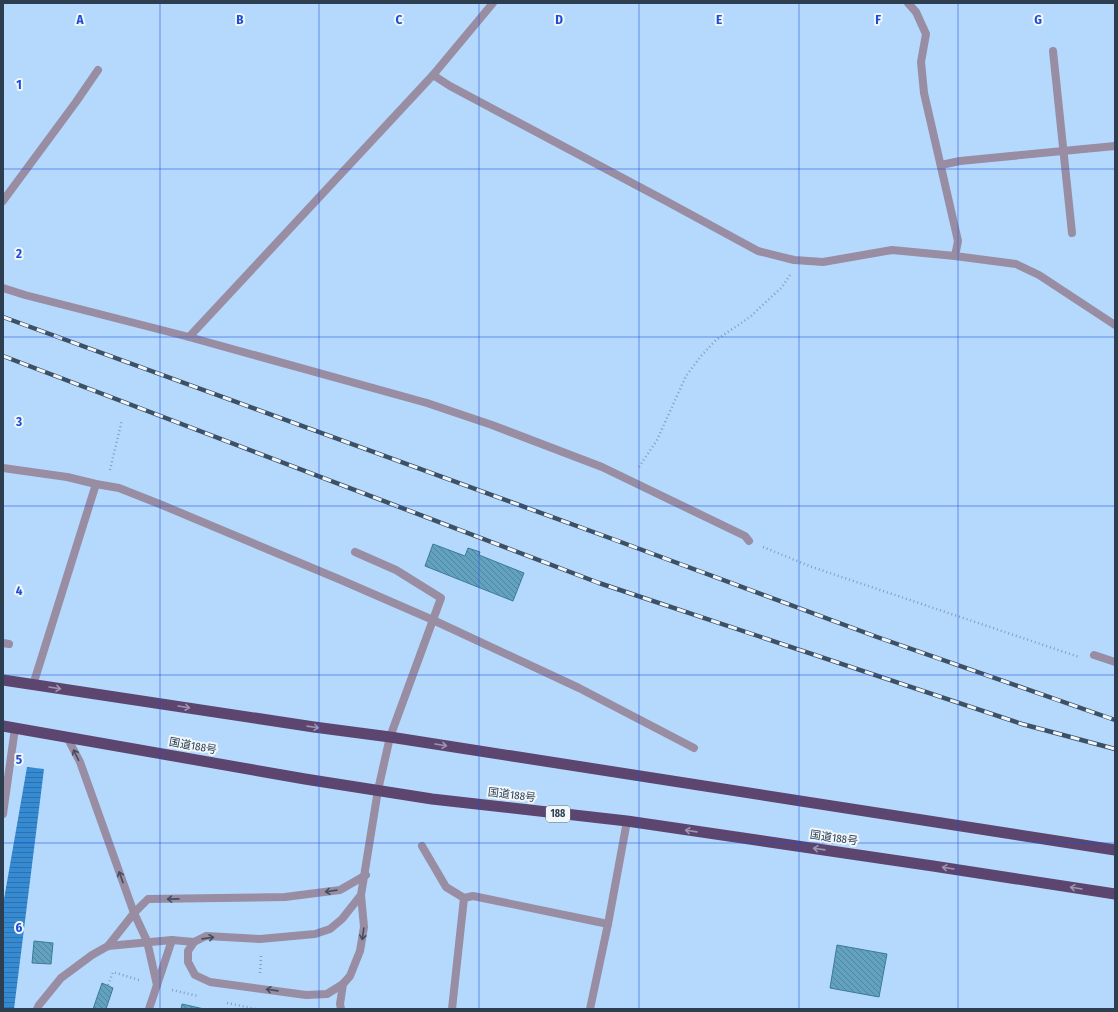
<svg xmlns="http://www.w3.org/2000/svg" width="1118" height="1012" font-family="'Fira Sans Condensed','Noto Sans JP',sans-serif">
<style>
.water{fill:url(#water-rules)}
.building{fill:url(#building-back-hatch);stroke:#3b7b96}
.lines{fill:none;stroke-linecap:round;stroke-linejoin:round}
.path{stroke:#819fbb;stroke-width:2.5;stroke-dasharray:1 3;stroke-linecap:butt}
.service{stroke:#988da3;stroke-width:8}
.minor{stroke:#988da3;stroke-width:8}
.trunk{stroke:#5c4670;stroke-width:11}
.rail-casing{stroke:#3d5166;stroke-width:4.5}
.rail{stroke:#f1f6fb;stroke-width:3;stroke-dasharray:9;stroke-linecap:butt}
.oneway{stroke:#9f95af}
.oneway2{stroke:#424e61}
.grid{fill:none;stroke:#1d4ed8;stroke-width:1;stroke-opacity:0.55}
.labels{text-anchor:middle;dominant-baseline:central;stroke-width:4;stroke-linejoin:round;paint-order:stroke}
.shield{fill:#f1f6fb;stroke:#677583;stroke-width:1}
.shield-label{font-size:10px;font-weight:bold;fill:#2c3e50}
.street-label{font-size:11px;fill:#2c3e50;stroke:#f1f6fb}
.grid-label{font-size:13px;text-anchor:middle;font-weight:bold;fill:#1d4ed8;stroke:#f1f6fb;stroke-width:4;stroke-linejoin:round;paint-order:stroke}
</style>
<defs>
<pattern id="water-rules" width="6" height="5" patternUnits="userSpaceOnUse"><rect width="6" height="5" fill="#368ad2"/><path d="M0 2.5h6" fill="none" stroke="#2e72ad"/></pattern>
<pattern id="building-back-hatch" width="6" height="6" patternUnits="userSpaceOnUse"><rect width="6" height="6" fill="#62a2be"/><path d="M-1 5l2 2M0 0l6 6M5-1l2 2" fill="none" stroke="#51859d"/></pattern>
</defs>
<rect width="100%" height="100%" fill="#b5d9fc"/>
<polygon class="water" points="27,767 44,769 14,1009 3,1009 3,905"/>
<g class="building">
<polygon points="433,544 465,556 468,548 480,552 479,555 524,573 513,601 425,566"/>
<polygon points="34,941 53,943 51,964 32,963"/>
<polygon points="837,945 887,954 879,997 830,988"/>
<polygon points="102,983 113,988 106,1009 93,1009"/>
<polygon points="182,1004 204,1009 181,1009"/>
</g>
<g class="lines">
<g class="path">
<polyline points="639,467 657,440 686,376 701,356 716,340 750,317 782,287 790,275"/>
<polyline points="110,470 122,420"/>
<polyline points="763,547 812,567 1079,657"/>
<polyline points="260,973 261,956"/>
<polyline points="108,985 113,972 139,980"/>
<polyline points="172,990 198,996"/>
<polyline points="227,1003 256,1009"/>
</g>
<g class="service">
<polyline points="3,201 76,102 98,70"/>
<polyline points="355,552 396,570 441,598 390,737 378,790"/>
<polyline points="3,643 9,644"/>
<polyline points="67,737 80,762 134,913 147,941 157,985"/>
<polyline points="108,946 134,913 148,899 285,897 340,890 366,875"/>
<polyline points="37,1009 39,1005 61,978 92,955 108,946 172,940 194,942"/>
<polyline points="149,1009 172,940"/>
</g>
<g class="minor">
<polyline points="908,3 916,12 926,34 921,62 924,93 958,241 955,256"/>
<polyline points="1053,51 1072,233"/>
<polyline points="433,75 450,86 666,201 758,251 794,260 823,262 892,250 955,256 1016,264 1039,275 1115,325"/>
<polyline points="941,165 960,161 1115,146"/>
<polyline points="3,288 25,295 189,337 433,75 493,3"/>
<polyline points="189,337 427,403 492,425 602,467 745,536 749,541"/>
<polyline points="3,468 67,477 96,484 119,488 162,505 341,580 433,620 579,688 694,748"/>
<polyline points="1094,655 1115,662"/>
<polyline points="33,685 96,484"/>
<polyline points="3,814 15,728"/>
<polyline points="422,846 446,887 464,898"/>
<polyline points="361,895 342,919 330,929 315,934 260,939 206,936 194,942 188,951 188,962 195,975 210,982 306,995 327,994 343,984 350,976 360,951 364,927 361,895 378,790"/>
<polyline points="341,1009 340,1004 343,984"/>
<polyline points="452,1009 464,898 473,896 608,924"/>
<polyline points="590,1009 608,924 627,821"/>
</g>
<g class="trunk">
<polyline points="3,680 314,727 390,737 1115,850"/>
<polyline points="3,726 305,779 432,799 627,821 933,866 1115,894"/>
</g>
<defs>
<g id="rail">
<polyline points="3,317 618,541 877,637 1115,720"/>
<polyline points="3,356 599,583 1022,724 1115,749"/>
</g>
</defs>
<use href="#rail" class="rail-casing"/>
<use href="#rail" class="rail"/>
</g>
<defs><path id="oneway-shaft" d="M-6 0H5M1.5-3L5.5 0L1.5 3" fill="none" stroke-width="1.6" stroke-linecap="round" stroke-linejoin="round"/></defs>
<g class="oneway">
<use href="#oneway-shaft" transform="translate(55 688) rotate(9)"/>
<use href="#oneway-shaft" transform="translate(184 707) rotate(9)"/>
<use href="#oneway-shaft" transform="translate(313 727) rotate(8)"/>
<use href="#oneway-shaft" transform="translate(441 745) rotate(9)"/>
<use href="#oneway-shaft" transform="translate(691 831) rotate(-172)"/>
<use href="#oneway-shaft" transform="translate(819 849) rotate(-172)"/>
<use href="#oneway-shaft" transform="translate(948 868) rotate(-171)"/>
<use href="#oneway-shaft" transform="translate(1076 888) rotate(-171)"/>
</g>
<g class="oneway2">
<use href="#oneway-shaft" transform="translate(76 755) rotate(-116)"/>
<use href="#oneway-shaft" transform="translate(121 877) rotate(-110)"/>
<use href="#oneway-shaft" transform="translate(331 891) rotate(172)"/>
<use href="#oneway-shaft" transform="translate(173 899) rotate(179)"/>
<use href="#oneway-shaft" transform="translate(363 934) rotate(98)"/>
<use href="#oneway-shaft" transform="translate(208 938) rotate(-8)"/>
<use href="#oneway-shaft" transform="translate(272 990) rotate(-172)"/>
</g>
<path class="grid" d="M160,3V1009M319,3V1009M479,3V1009M639,3V1009M799,3V1009M958,3V1009M3,169H1115M3,337H1115M3,506H1115M3,675H1115M3,843H1115"/>
<g class="labels">
<rect class="shield" x="546" y="806" width="24" height="16" rx="3"/>
<g class="shield-label">
<text x="558" y="814">188</text>
</g>
<g class="street-label">
<text transform="translate(193 746) rotate(10)">国道188号</text>
<text transform="translate(512 795) rotate(7)">国道188号</text>
<text transform="translate(834 838) rotate(8)">国道188号</text>
</g>
</g>
<g class="grid-label">
<text x="80" y="24">A</text>
<text x="240" y="24">B</text>
<text x="399" y="24">C</text>
<text x="559" y="24">D</text>
<text x="719" y="24">E</text>
<text x="878" y="24">F</text>
<text x="1038" y="24">G</text>
<text x="19" y="89">1</text>
<text x="19" y="258">2</text>
<text x="19" y="426">3</text>
<text x="19" y="595">4</text>
<text x="19" y="764">5</text>
<text x="19" y="932">6</text>
</g>
<rect width="1118" height="1012" fill="none" stroke="#2c3e50" stroke-width="8"/>
</svg>
